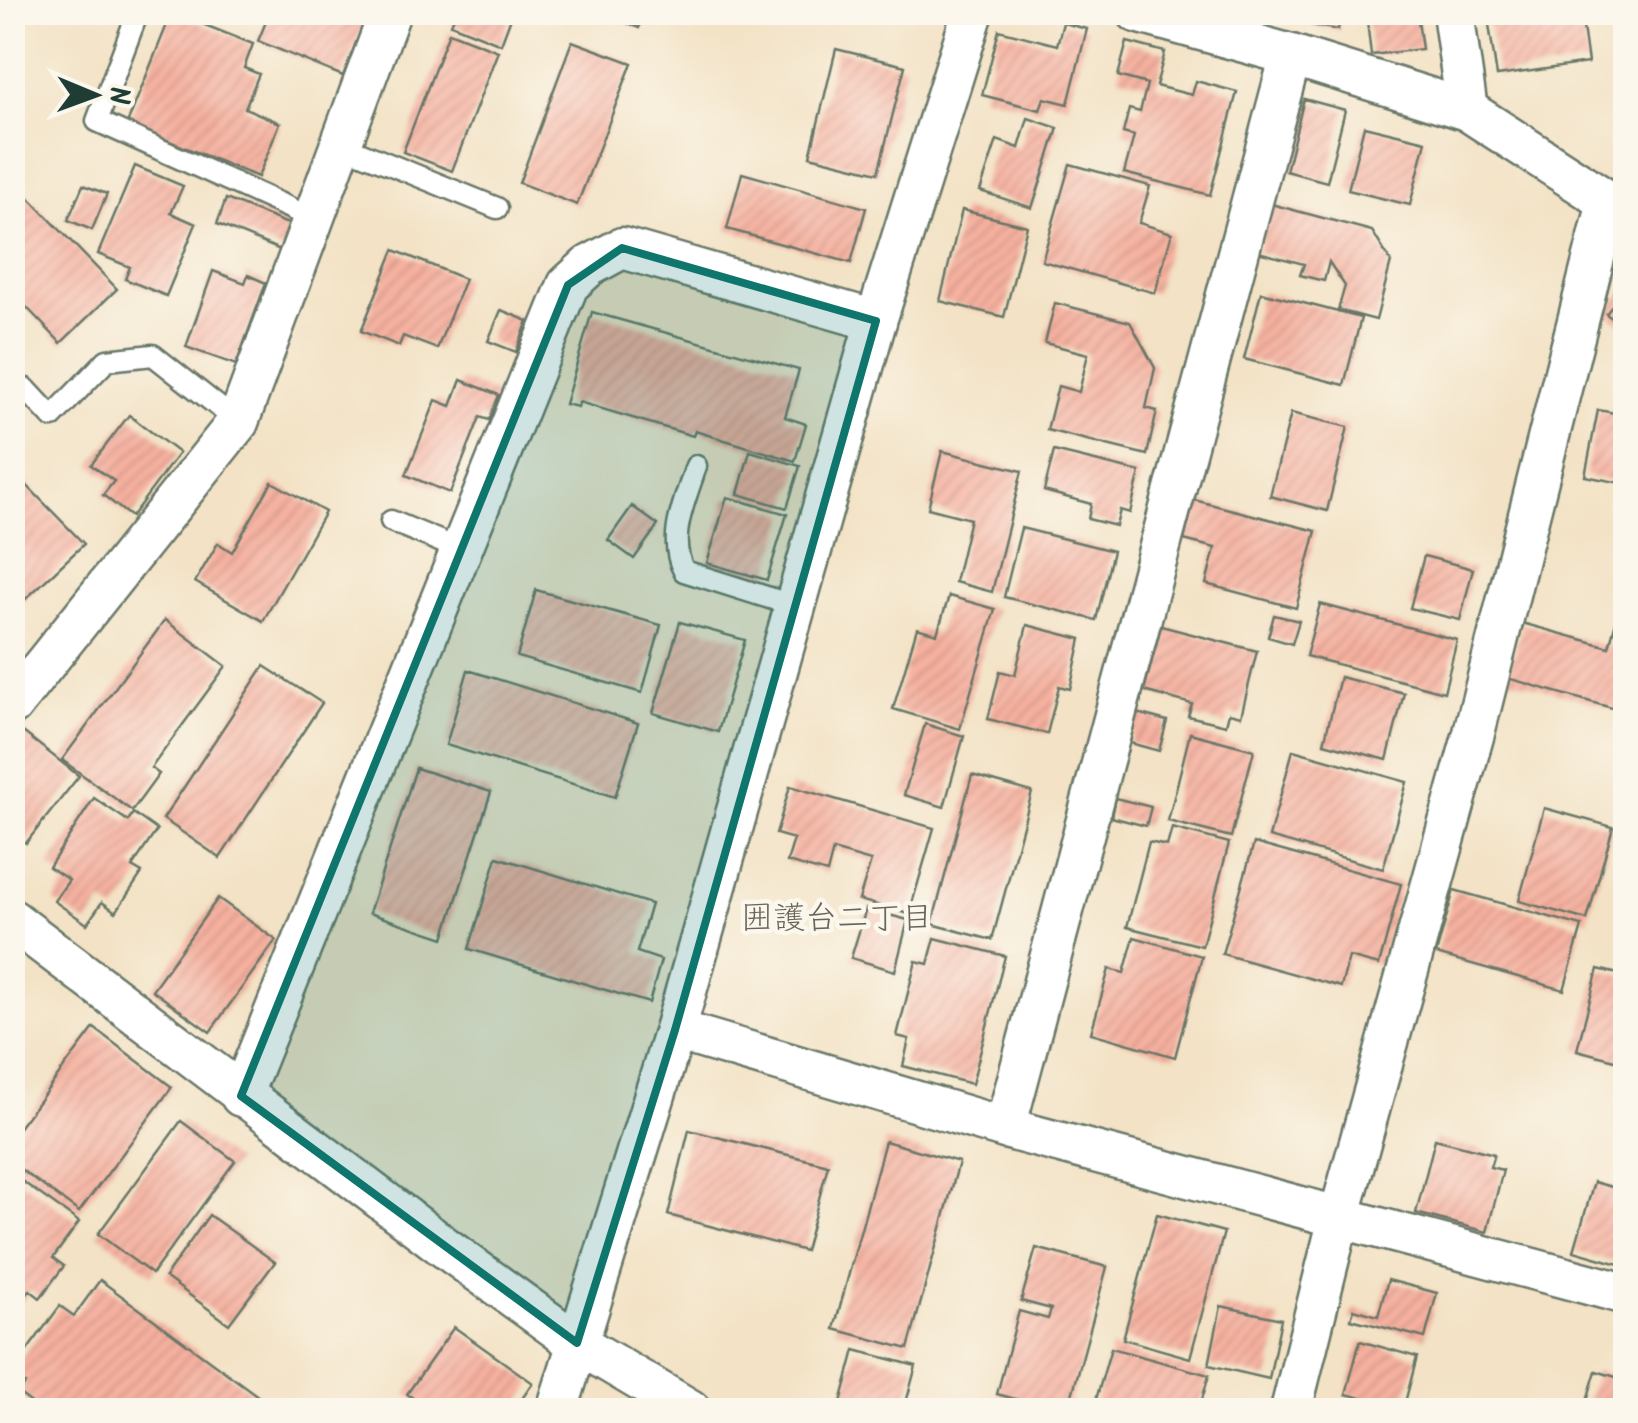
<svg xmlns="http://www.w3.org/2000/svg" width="1638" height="1423" font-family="Kalam,'Klee One',sans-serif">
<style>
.building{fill:url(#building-hatch)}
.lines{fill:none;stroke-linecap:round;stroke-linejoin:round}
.service-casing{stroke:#697767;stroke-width:25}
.minor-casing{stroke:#697767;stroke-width:45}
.service{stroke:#fff;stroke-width:20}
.minor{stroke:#fff;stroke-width:40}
.marked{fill:#0f766e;fill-opacity:0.2;stroke:#0f766e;stroke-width:8;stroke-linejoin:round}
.labels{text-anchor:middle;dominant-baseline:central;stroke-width:9;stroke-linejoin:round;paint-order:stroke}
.neighbourhood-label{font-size:32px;fill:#6a6559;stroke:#fbf7ec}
</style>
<defs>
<pattern id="building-hatch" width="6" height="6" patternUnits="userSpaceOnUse" patternTransform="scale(2.5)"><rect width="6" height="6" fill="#f6b09f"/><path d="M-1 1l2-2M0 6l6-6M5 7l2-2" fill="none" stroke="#d2988a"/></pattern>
</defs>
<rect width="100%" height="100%" fill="#fbf7ec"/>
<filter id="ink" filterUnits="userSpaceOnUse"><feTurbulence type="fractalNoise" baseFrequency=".01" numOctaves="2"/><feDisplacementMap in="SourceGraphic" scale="20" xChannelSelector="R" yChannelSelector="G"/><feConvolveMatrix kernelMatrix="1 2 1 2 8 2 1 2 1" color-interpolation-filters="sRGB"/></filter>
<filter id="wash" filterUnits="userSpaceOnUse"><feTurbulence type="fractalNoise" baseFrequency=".0048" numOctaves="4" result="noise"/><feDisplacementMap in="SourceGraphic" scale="40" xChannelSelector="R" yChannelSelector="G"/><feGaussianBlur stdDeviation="2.25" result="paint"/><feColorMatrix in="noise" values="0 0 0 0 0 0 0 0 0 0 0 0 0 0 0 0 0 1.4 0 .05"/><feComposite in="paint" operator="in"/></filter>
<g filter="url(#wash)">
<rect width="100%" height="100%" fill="#f3e2c5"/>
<g id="blocks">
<g class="building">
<polygon points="172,12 253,44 244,68 259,74 245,108 280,123 258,177 127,124"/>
<polygon points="270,12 368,12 343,76 258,41"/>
<polygon points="456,12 513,12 501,44 451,24"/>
<polygon points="600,12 645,12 639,28"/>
<polygon points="745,12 788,12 786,24"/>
<polygon points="1291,12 1341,12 1338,30 1290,21"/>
<polygon points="1366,12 1417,12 1422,49 1371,55"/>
<polygon points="1487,12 1581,12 1588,63 1497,76"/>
<polygon points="1063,23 1087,29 1068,104 1044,98 1040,110 982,95 999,30 1057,45"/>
<polygon points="449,32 498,51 452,171 403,152"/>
<polygon points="572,41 632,63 577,205 519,183"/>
<polygon points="1127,42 1165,52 1156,86 1192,95 1196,81 1237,92 1210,195 1124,173 1134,136 1123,133 1129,109 1140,112 1147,84 1118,76"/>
<polygon points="836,49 905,66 878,173 810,156"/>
<polygon points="1304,99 1345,110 1327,182 1286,171"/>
<polygon points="1028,118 1058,128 1032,208 980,191 997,140 1019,148"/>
<polygon points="1364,126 1426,141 1410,205 1348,190"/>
<polygon points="1070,164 1150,186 1139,223 1172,233 1155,293 1042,261"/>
<polygon points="135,166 183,186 171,213 196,224 166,296 125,279 130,267 98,254"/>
<polygon points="742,173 866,208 851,263 727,229"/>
<polygon points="12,180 117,289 61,343 12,292"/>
<polygon points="83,185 107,194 92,230 68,220"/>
<polygon points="226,199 293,226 283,251 217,224"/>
<polygon points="1271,204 1372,231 1391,262 1376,320 1338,310 1345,286 1329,262 1324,281 1300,275 1304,264 1258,252"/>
<polygon points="962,210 1027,226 1004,317 940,301"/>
<polygon points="394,250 465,279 437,349 403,336 399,346 361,331"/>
<polygon points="213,271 245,283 248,275 266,283 236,365 186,347"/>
<polygon points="1626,287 1626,328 1606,314"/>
<polygon points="1261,292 1361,318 1344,385 1244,359"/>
<polygon points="1055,303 1130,322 1155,368 1146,408 1157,411 1147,455 1047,430 1058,386 1079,392 1088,354 1045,343"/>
<polygon points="501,310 528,321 516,352 488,341"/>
<polygon points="592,312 799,370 785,417 806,424 795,461 695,431 693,436 579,402 578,407 565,404"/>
<polygon points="461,380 499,395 489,420 480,417 450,493 406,475 436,400 451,406"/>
<polygon points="1598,410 1626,415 1626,484 1585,476"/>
<polygon points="1291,413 1348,427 1327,511 1270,496"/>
<polygon points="129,415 179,453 131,517 103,495 114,481 91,465"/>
<polygon points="750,451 800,466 787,508 738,494"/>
<polygon points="942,451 1022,471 992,592 955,582 970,519 928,508"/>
<polygon points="1054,451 1140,472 1130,513 1120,510 1116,526 1088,519 1091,504 1044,491"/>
<polygon points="12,470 84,544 12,612"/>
<polygon points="272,482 325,512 263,621 195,582 218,543 232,552"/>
<polygon points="727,497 787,514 767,580 707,563"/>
<polygon points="1194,500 1316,531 1296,608 1206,584 1215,548 1184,540"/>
<polygon points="632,506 658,525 634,559 608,540"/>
<polygon points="1021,528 1113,551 1096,620 1004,597"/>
<polygon points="1424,556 1473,569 1460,620 1410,608"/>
<polygon points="536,590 661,625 642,693 517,657"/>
<polygon points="949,596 995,609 960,729 893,709 917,628 937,634"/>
<polygon points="1621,603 1626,604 1626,712 1507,678 1522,623 1609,647"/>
<polygon points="1320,604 1457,640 1444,692 1306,656"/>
<polygon points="1274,615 1299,621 1292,644 1268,637"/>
<polygon points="165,620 226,666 151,768 159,774 132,811 62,760"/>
<polygon points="680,622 745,640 718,732 653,713"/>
<polygon points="1027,625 1081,639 1070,689 1059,686 1047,734 988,719 1000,671 1015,675"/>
<polygon points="1161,626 1257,651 1241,716 1229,713 1226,725 1188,716 1192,704 1144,691"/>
<polygon points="264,666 322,703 220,858 163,819"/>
<polygon points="468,670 638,723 615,797 446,745"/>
<polygon points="1340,677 1404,693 1387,760 1324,743"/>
<polygon points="1137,713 1167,721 1159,751 1130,743"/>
<polygon points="925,724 964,736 944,807 904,795"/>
<polygon points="23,732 79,776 26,843 12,833 12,746"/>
<polygon points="1190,733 1254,750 1231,837 1168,821"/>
<polygon points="1293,750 1407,782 1383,869 1269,837"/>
<polygon points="416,768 491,792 444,938 369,913"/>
<polygon points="972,775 1032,792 992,940 932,924"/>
<polygon points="790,786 934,828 909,914 859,900 871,861 833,850 827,873 787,862 794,839 776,834"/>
<polygon points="94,798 128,821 133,813 157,830 132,867 142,873 116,912 102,902 87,924 54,901 69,880 49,867"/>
<polygon points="1115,798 1151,807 1146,826 1111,817"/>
<polygon points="1544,808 1613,827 1587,920 1519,901"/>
<polygon points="1172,828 1229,843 1202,946 1127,927 1149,842 1167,846"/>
<polygon points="1254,843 1401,884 1379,965 1349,957 1341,987 1222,954"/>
<polygon points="497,857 651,904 637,952 661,960 649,1003 469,949"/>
<polygon points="1454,890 1582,926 1564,990 1436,954"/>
<polygon points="218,898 276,940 210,1032 152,990"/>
<polygon points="866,909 908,920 895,971 851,958"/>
<polygon points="1134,937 1202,956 1175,1057 1091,1033 1109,969 1124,973"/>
<polygon points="935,938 1005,956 972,1084 903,1066 909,1039 897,1036 916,961 928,964"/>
<polygon points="1598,969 1626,976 1626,1063 1577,1050"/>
<polygon points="94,1028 172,1087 79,1212 12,1163 12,1137"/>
<polygon points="181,1121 235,1161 152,1274 98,1234"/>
<polygon points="689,1130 828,1165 805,1251 668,1215"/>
<polygon points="1435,1139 1494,1154 1490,1167 1503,1170 1487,1232 1416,1213"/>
<polygon points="885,1141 959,1162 908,1349 834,1329"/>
<polygon points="12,1174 79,1222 53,1258 64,1266 40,1298 30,1290 12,1314"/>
<polygon points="1594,1182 1626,1191 1626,1266 1574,1251"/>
<polygon points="1157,1214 1224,1232 1190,1358 1123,1339"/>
<polygon points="209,1215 275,1262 229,1324 165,1277"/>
<polygon points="1036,1248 1107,1267 1068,1410 1024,1410 1026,1402 997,1394 1019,1311 1048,1319 1051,1309 1021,1301"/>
<polygon points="100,1280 270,1405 266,1410 41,1410 18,1393 25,1384 12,1375 12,1371 60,1306 74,1316"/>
<polygon points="1388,1280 1437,1293 1425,1338 1351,1319 1354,1309 1378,1316"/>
<polygon points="1221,1306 1281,1319 1269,1379 1209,1365"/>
<polygon points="454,1327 533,1383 514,1410 431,1410 407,1394"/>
<polygon points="1360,1341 1417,1357 1403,1410 1359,1410 1362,1398 1346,1394"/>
<polygon points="1111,1348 1209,1375 1199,1410 1093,1410"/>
<polygon points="855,1350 916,1366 904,1410 839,1410"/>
<polygon points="1596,1371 1626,1380 1626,1410 1584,1410"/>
</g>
</g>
</g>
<g filter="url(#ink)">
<use href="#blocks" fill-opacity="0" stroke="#697767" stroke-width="2.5"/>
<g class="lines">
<defs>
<g id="service">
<polyline points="138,12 97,121 314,219"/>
<polyline points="342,145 497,208"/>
<polyline points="26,389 52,417 107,360 153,355 238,422"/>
<path d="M696,466C686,499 666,538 684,571L795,606"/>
<polyline points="391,521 461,550"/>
</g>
<g id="minor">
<polyline points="1137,12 1291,55 1467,110 1626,213"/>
<polyline points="1453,12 1467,110"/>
<polyline points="12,705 238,422 390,12"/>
<polyline points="12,920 443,1246 577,1343 690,1410"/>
<polyline points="675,1030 1005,1128 1626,1294"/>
<polyline points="241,1096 568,285 589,266 622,248 876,321"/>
<polyline points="1005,1128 1291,55"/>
<polyline points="557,1410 675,1030 876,321 973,12"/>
<polyline points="1291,1410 1339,1218 1474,733 1608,202"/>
</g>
</defs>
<use href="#service" class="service-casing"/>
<use href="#minor" class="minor-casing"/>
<use href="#service" class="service"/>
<use href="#minor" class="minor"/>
</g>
</g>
<path class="marked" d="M622,248L876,321L675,1030L577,1343L241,1096L568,285Z"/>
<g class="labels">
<g class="neighbourhood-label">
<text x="837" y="919">囲護台二丁目</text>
</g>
</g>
<rect width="1638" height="1423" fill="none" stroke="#fbf7ec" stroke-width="50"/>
<g transform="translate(95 95) rotate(91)" stroke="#fbf7ec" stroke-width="8" paint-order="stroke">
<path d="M0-8L18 38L0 25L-18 38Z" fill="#1f3d34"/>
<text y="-15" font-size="28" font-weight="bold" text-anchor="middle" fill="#1f3d34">N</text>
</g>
</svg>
